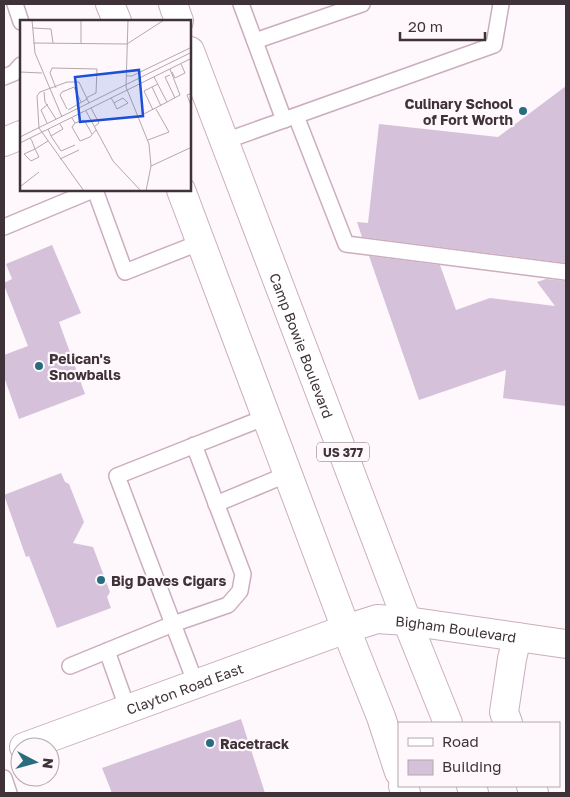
<svg xmlns="http://www.w3.org/2000/svg" width="570" height="797" font-family="'Golos Text',sans-serif">
<style>
.building{fill:#d5c1da}
.lines{fill:none;stroke-linecap:round;stroke-linejoin:round}
.lane-casing{stroke:#cbaebe;stroke-width:18}
.street-casing{stroke:#cbaebe;stroke-width:30}
.primary-casing{stroke:#cbaebe;stroke-width:30}
.lane{stroke:#fff;stroke-width:15}
.street{stroke:#fff;stroke-width:28}
.primary{stroke:#fff;stroke-width:28}
.poi-dot{fill:#286d7d;stroke:#fef7fb;stroke-width:2}
.labels{text-anchor:middle;dominant-baseline:central;stroke-width:4.5;stroke-linejoin:round;paint-order:stroke}
.shield{fill:#fef7fb;stroke:#786e73;stroke-width:1}
.shield-label{font-size:12px;font-weight:bold;fill:#3f3339}
.poi-label{font-size:14px;font-weight:bold;fill:#3f3339;stroke:#fef7fb;text-anchor:start}
.street-label{font-size:14px;fill:#3f3339;stroke:#fef7fb}
.inset-road{fill:none;stroke:#b2a9ad;stroke-width:1}
.view{fill:#1d4ed8;fill-opacity:0.15;stroke:#1d4ed8;stroke-width:2.5}
.inset-edge{fill:none;stroke:#3f3339;stroke-width:2.5}
</style>
<rect width="100%" height="100%" fill="#fef7fb"/>
<g class="building">
<polygon points="566,86 566,263 362,237 357,222 368,223 379,124 498,137"/>
<polygon points="52,245 81,313 59,322 85,394 19,419 4,377 4,355 28,346 4,285 4,283 12,279 6,264"/>
<polygon points="369,256 440,265 456,310 490,298 555,306 537,282 546,279 566,281 566,406 503,398 506,370 419,400"/>
<polygon points="61,473 65,482 69,484 84,522 73,543 93,547 110,592 107,597 111,608 57,628 29,556 26,557 4,495"/>
<polygon points="241,719 265,793 112,793 102,768"/>
</g>
<g class="lines">
<defs>
<g id="lane">
<polyline points="15,4 21,22"/>
<polyline points="241,4 284,120"/>
<polyline points="255,41 362,4"/>
<polyline points="4,77 14,73 21,65"/>
<polyline points="296,116 346,244 566,272"/>
<polyline points="225,141 494,45 501,4"/>
<polyline points="95,190 125,272 201,242"/>
<polyline points="4,227 93,190"/>
<path d="M194,445L243,574L240,591L228,605L173,624L117,476C167,456 216,437 266,417"/>
<polyline points="216,504 288,474"/>
<polyline points="107,651 128,710"/>
<polyline points="70,666 173,624 196,684"/>
<polyline points="4,778 9,793"/>
</g>
<g id="street">
<polyline points="4,142 21,135"/>
<polyline points="508,723 504,712 512,659 517,637"/>
<path id="s1" d="M24,747L346,629L377,619L407,621L566,644"/>
<polyline points="531,786 534,793"/>
</g>
<g id="primary">
<polyline points="110,4 117,21"/>
<polyline points="173,4 179,21"/>
<path id="s2" d="M190,51L407,621L448,723"/>
<polyline points="181,190 346,629 381,717 399,772"/>
<polyline points="403,786 406,793"/>
<polyline points="471,786 474,793"/>
</g>
</defs>
<use href="#lane" class="lane-casing"/>
<use href="#street" class="street-casing"/>
<use href="#primary" class="primary-casing"/>
<use href="#lane" class="lane"/>
<use href="#street" class="street"/>
<use href="#primary" class="primary"/>
</g>
<g class="poi-dot">
<circle cx="523" cy="111" r="5"/>
<circle cx="39" cy="366" r="5"/>
<circle cx="101" cy="580" r="5"/>
<circle cx="210" cy="743" r="5"/>
</g>
<g class="labels">
<rect class="shield" x="317" y="442.5" width="52" height="19" rx="4"/>
<g class="shield-label">
<text x="343" y="452">US 377</text>
</g>
<g class="poi-label">
<text x="513" y="103" text-anchor="end">Culinary School<tspan x="513" dy="16">of Fort Worth</tspan></text>
<text x="49" y="358">Pelican's<tspan x="49" dy="16">Snowballs</tspan></text>
<text x="111" y="580">Big Daves Cigars</text>
<text x="220" y="743">Racetrack</text>
</g>
<g class="street-label">
<text stroke="none"><textPath href="#s2" startOffset="315">Camp Bowie Boulevard</textPath></text>
<text stroke="none"><textPath href="#s1" startOffset="455">Bigham Boulevard</textPath></text>
<text stroke="none"><textPath href="#s1" startOffset="171">Clayton Road East</textPath></text>
</g>
</g>
<g transform="translate(20 20)">
<rect width="171" height="171" fill="#fef7fb"/>
<path class="inset-road" d="M12,0L15,33L42,97M108,0L106,67L129,124L131,146L126,171M13,8L31,9L33,23M13,23L107,24L144,0M61,24V0M0,52L22,53M152,52L155,58L165,53L161,44M150,55L145,57L155,78M106,56H112L172,27M132,67L141,86M36,68L30,53L32,48L77,49L76,73L66,78M24,72L25,82L36,99M172,73L167,75L172,88M91,78L93,81L97,89L108,83L103,78L94,83M147,82L160,75L150,49M71,88L79,103L74,107M47,89L40,75L42,72L54,67L61,82M48,90L67,79M133,90L124,71L138,64M66,91L93,141L121,171M120,96L147,82L134,57M52,98L55,103L52,107L60,121L70,117L76,110M27,103L21,90L28,84M55,103L64,100L72,114M28,109L31,116L43,109L40,104M31,116L41,131L55,125M0,117L172,32M10,118L12,121L15,129L19,137L11,141L4,134L15,129L28,121M128,120L149,112L136,89M0,123L172,38M40,139L59,130M131,146L172,127M1,166L19,152M64,171L19,108L17,76L20,72L47,62H59L69,83"/>
<path class="view" d="M119,50L123,96L60,102L55,57Z"/>
<rect width="171" height="171" class="inset-edge"/>
</g>
<rect width="570" height="797" fill="none" stroke="#3f3339" stroke-width="10"/>
<rect x="398" y="722" width="162" height="65" fill="#fef7fb" stroke="#b2a9ad"/>
<rect x="408" y="738" width="25" height="8" fill="#ffffff" stroke="#b2a9ad"/>
<text x="442" y="747" font-size="15" fill="#3f3339">Road</text>
<rect x="408" y="760" width="25" height="15" fill="#d5c1da" stroke="#b2a9ad"/>
<text x="442" y="772" font-size="15" fill="#3f3339">Building</text>
<g transform="translate(35 762) rotate(96)"><circle r="24" fill="#fef7fb" stroke="#b2a9ad"/>
<path d="M0-4L9 19L0 12L-9 19Z" fill="#286d7d"/>
<text y="-8" font-size="14" font-weight="bold" text-anchor="middle" fill="#3f3339">N</text>
</g>
<path d="M400 32v8h85v-8" fill="none" stroke="#3f3339" stroke-width="2.5"/>
<text x="408" y="32" font-size="15" fill="#3f3339" stroke="#fef7fb" stroke-width="4" paint-order="stroke">20 m</text>
</svg>
